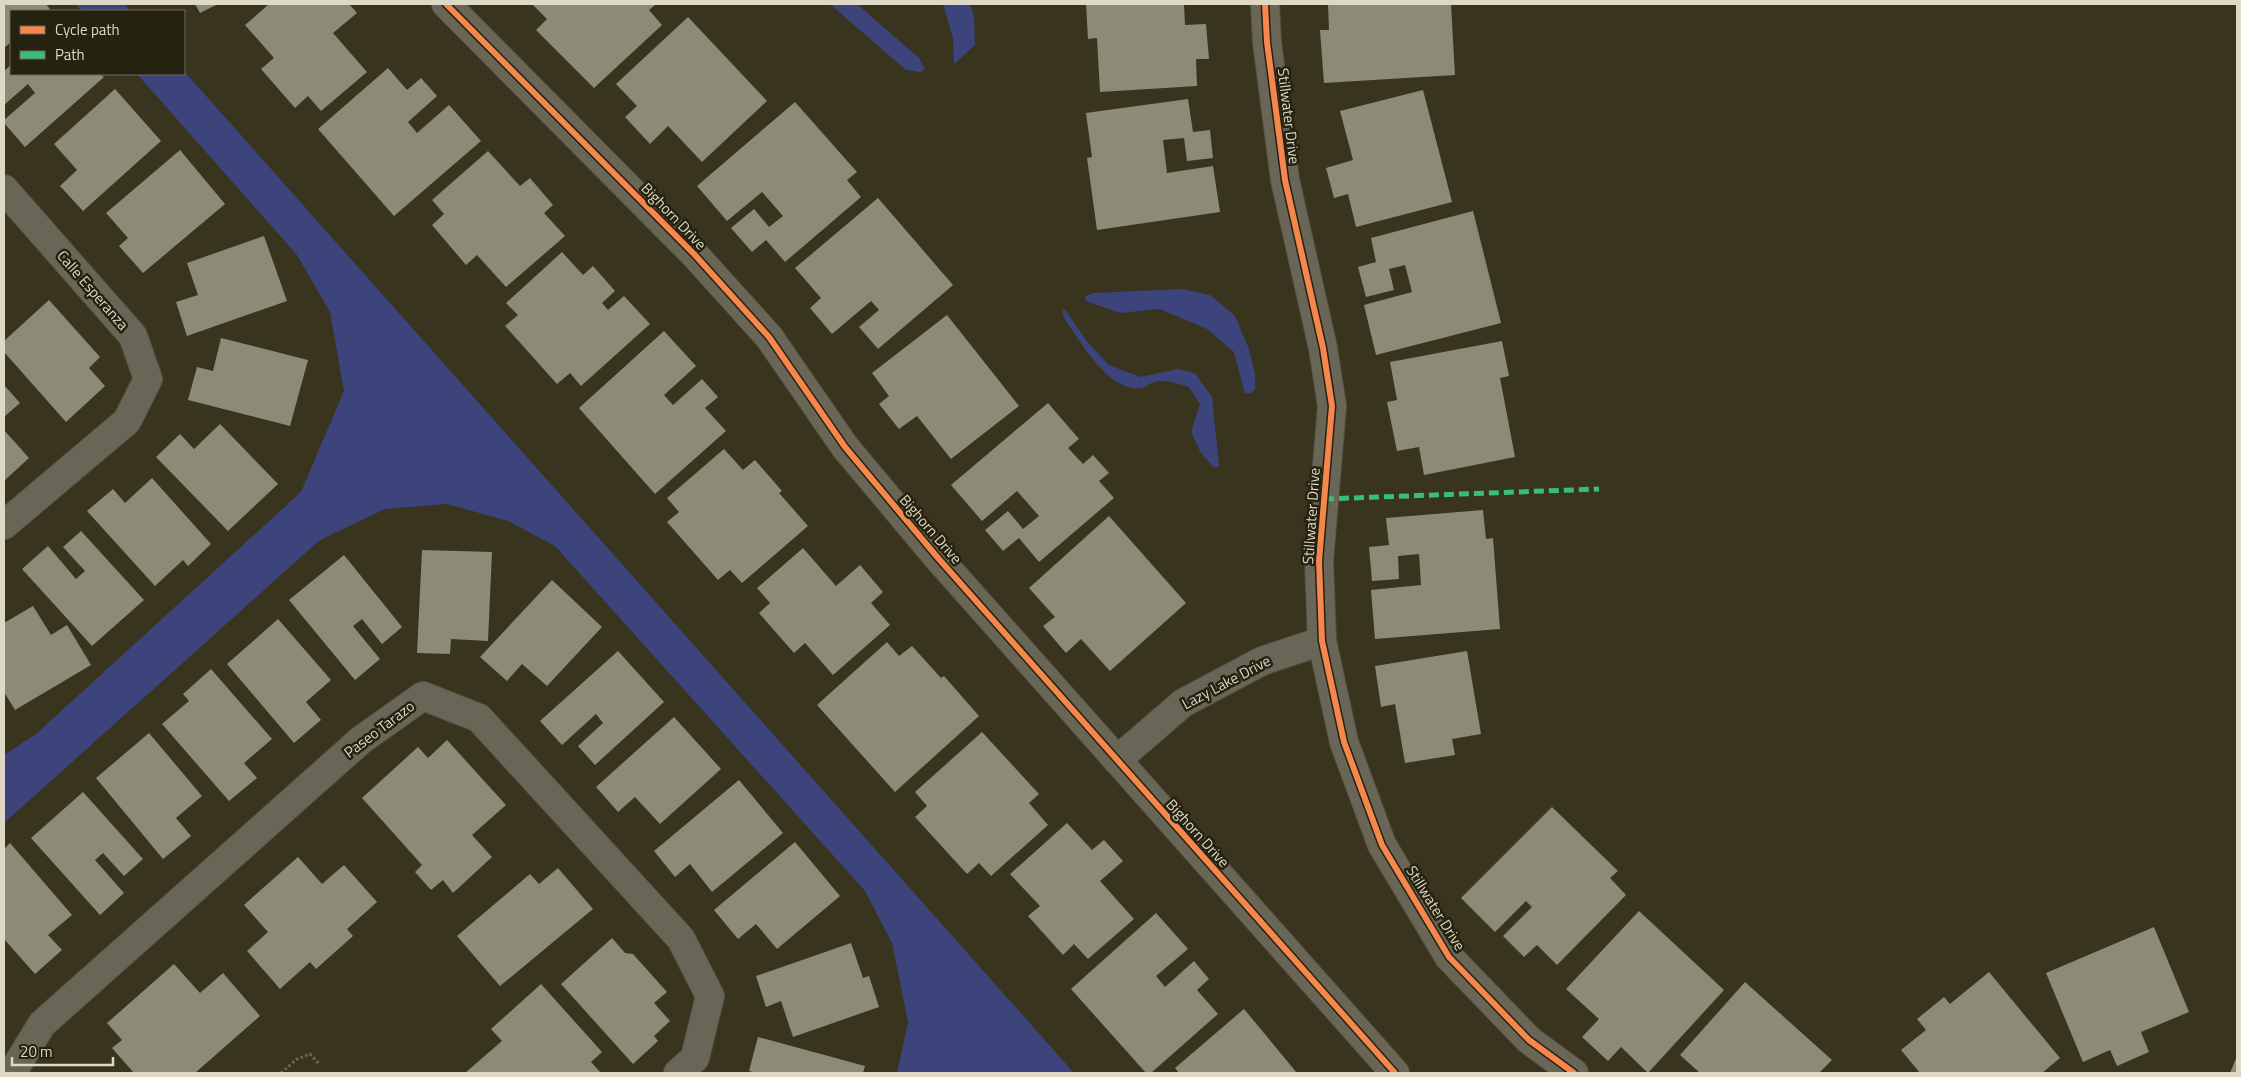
<svg xmlns="http://www.w3.org/2000/svg" width="2241" height="1077" font-family="'Titillium Web',sans-serif">
<style>
.green{fill:#3c447b}
.building{fill:#8c8b78}
.lines{fill:none;stroke-linecap:round;stroke-linejoin:round}
.minor-casing{stroke:#555140;stroke-width:30}
.path{stroke:#6b685a;stroke-width:3;stroke-dasharray:2.5 2.5;stroke-linecap:butt}
.minor{stroke:#696657;stroke-width:28}
.quiet{stroke:#3abd76;stroke-width:5;stroke-dasharray:10 5;stroke-linecap:butt}
.cycleway-casing{stroke:#262211;stroke-width:9}
.cycleway{stroke:#f5874c;stroke-width:6}
.labels{text-anchor:middle;dominant-baseline:central;stroke-width:5;stroke-linejoin:round;paint-order:stroke}
.street-label{font-size:15px;fill:#ded9c4;stroke:#262211}
</style>
<rect width="100%" height="100%" fill="#39341e"/>
<g class="green">
<polygon points="75,4 124,4 130,11 82,11"/>
<polygon points="830,4 857,4 919,58 925,69 921,72 906,70"/>
<polygon points="943,4 970,4 974,16 975,45 954,64 953,38"/>
<polygon points="184,71 1074,1073 897,1073 908,1022 892,943 865,891 555,546 508,521 447,504 385,509 320,540 4,823 4,755 36,734 301,492 344,391 330,312 297,255 137,74 184,74"/>
<polygon points="1182,289 1210,295 1235,316 1249,349 1255,374 1255,389 1251,393 1245,394 1234,352 1207,329 1160,309 1120,313 1086,301 1085,296 1094,293"/>
<path d="M1063,309L1066,311L1088,343L1109,365L1140,377L1178,369L1195,373L1212,397L1219,466L1214,468L1201,453L1191,432L1200,404L1189,387C1177,384 1164,378 1152,383C1148,384 1145,388 1142,388C1109,394 1078,338 1063,316Z"/>
</g>
<g class="building">
<polygon points="4,4 46,4 50,9 47,11 11,11 11,42 4,48"/>
<polygon points="195,4 218,4 200,13"/>
<polygon points="269,4 349,4 357,13 333,33 367,72 321,111 308,96 295,108 261,69 274,58 245,25"/>
<polygon points="532,4 656,4 649,10 662,25 594,88 536,30 547,19"/>
<polygon points="1086,4 1184,4 1185,25 1206,24 1209,59 1196,59 1197,86 1100,92 1097,38 1088,39"/>
<polygon points="1328,4 1451,4 1455,75 1324,83 1320,30 1329,30"/>
<polygon points="688,17 767,101 702,162 668,126 650,144 625,117 637,106 616,84"/>
<polygon points="11,65 11,74 100,74 104,77 25,147 4,123 4,120 35,93 28,84 4,105 4,71"/>
<polygon points="388,68 407,90 421,78 437,96 408,122 417,133 449,105 481,141 394,216 318,129"/>
<polygon points="115,89 161,141 83,211 60,186 77,170 54,144"/>
<polygon points="1423,90 1452,202 1356,227 1348,194 1334,198 1326,168 1353,160 1340,111"/>
<polygon points="1188,99 1193,132 1210,130 1213,158 1187,161 1184,138 1163,140 1167,173 1213,166 1220,212 1097,230 1087,158 1092,157 1086,113"/>
<polygon points="795,102 857,172 847,180 861,197 785,262 766,240 752,252 731,228 754,209 769,227 783,216 762,192 727,221 697,186"/>
<polygon points="180,150 225,204 143,273 119,246 128,238 106,213"/>
<polygon points="488,151 520,186 530,178 553,205 544,213 565,236 506,287 477,255 466,265 432,225 444,214 432,200"/>
<polygon points="878,198 953,285 878,349 859,327 879,310 871,301 832,334 810,308 821,298 795,268"/>
<polygon points="1473,211 1501,323 1376,355 1364,305 1412,292 1405,265 1389,269 1394,290 1366,297 1358,267 1376,262 1371,238"/>
<polygon points="264,236 287,301 187,336 176,302 198,295 187,263"/>
<polygon points="562,252 583,275 593,266 615,291 602,303 608,310 624,296 650,324 581,386 570,373 557,384 505,326 518,315 506,303"/>
<polygon points="49,300 100,357 89,368 105,386 66,422 4,352 4,341"/>
<polygon points="947,315 1019,406 951,459 917,416 899,429 879,404 889,396 872,373"/>
<polygon points="664,331 696,366 664,395 673,405 702,379 718,397 705,408 726,431 655,494 579,408"/>
<polygon points="221,338 308,360 290,426 188,400 197,367 213,371"/>
<polygon points="1502,341 1509,376 1500,378 1515,457 1424,475 1419,447 1397,451 1387,402 1397,400 1390,362"/>
<polygon points="4,385 20,403 4,417"/>
<polygon points="1048,403 1079,439 1068,448 1083,464 1093,455 1109,473 1099,481 1114,498 1039,562 1019,538 1003,551 985,530 1008,511 1023,529 1039,516 1017,491 982,521 951,485"/>
<polygon points="220,424 278,484 228,531 156,457 180,434 194,449"/>
<polygon points="4,430 29,458 4,481"/>
<polygon points="724,449 743,470 755,460 782,491 779,493 808,526 742,583 730,570 718,580 667,522 679,512 667,498"/>
<polygon points="152,478 211,544 188,566 183,560 155,586 87,511 113,489 125,503"/>
<polygon points="1483,510 1486,539 1493,538 1500,629 1375,639 1371,590 1421,585 1419,554 1398,556 1399,579 1372,581 1369,547 1389,545 1386,518"/>
<polygon points="1109,516 1186,603 1110,671 1081,639 1066,653 1043,626 1055,617 1029,588"/>
<polygon points="81,531 144,600 92,646 22,569 48,546 76,579 85,571 63,547"/>
<polygon points="803,548 836,586 860,565 883,592 871,603 890,625 833,675 805,643 794,653 759,613 770,603 757,588"/>
<polygon points="422,550 492,552 488,641 451,639 450,654 417,653"/>
<polygon points="344,555 402,627 382,644 362,619 353,626 380,659 355,680 289,600"/>
<polygon points="552,580 602,627 547,686 522,664 507,681 480,657"/>
<polygon points="33,606 51,635 67,625 91,665 15,710 4,692 4,623"/>
<polygon points="278,619 331,680 306,702 321,720 294,743 227,664"/>
<polygon points="887,642 899,656 912,646 941,678 944,676 979,716 895,792 817,705"/>
<polygon points="618,651 664,702 595,765 578,746 603,723 596,714 562,745 540,721"/>
<polygon points="1467,651 1481,734 1452,739 1455,755 1405,763 1395,704 1381,707 1375,666"/>
<polygon points="211,669 272,739 244,763 257,778 229,801 162,724 189,701 183,694"/>
<polygon points="674,717 721,769 660,824 635,797 618,812 596,787"/>
<polygon points="982,732 1039,794 1029,803 1048,825 991,876 979,863 967,874 915,817 927,806 915,792"/>
<polygon points="149,733 202,796 176,818 191,836 163,859 96,778"/>
<polygon points="447,740 506,805 472,835 492,857 453,893 443,880 431,890 415,872 422,865 362,798 418,747 428,758"/>
<polygon points="739,780 783,833 712,892 690,864 675,877 654,851"/>
<polygon points="83,792 143,859 124,876 103,853 95,860 124,893 100,915 31,838"/>
<polygon points="1552,807 1618,871 1610,878 1626,895 1557,965 1537,945 1524,957 1503,936 1532,907 1526,901 1495,932 1461,898"/>
<polygon points="1067,823 1092,850 1104,840 1123,861 1100,881 1134,919 1088,959 1074,944 1063,955 1028,916 1040,906 1010,874"/>
<polygon points="795,842 840,896 777,949 756,924 738,939 714,910"/>
<polygon points="10,843 72,915 48,935 62,950 35,974 4,939 4,849"/>
<polygon points="298,857 322,884 344,865 377,902 347,929 353,936 316,969 310,962 280,989 247,951 268,932 244,905"/>
<polygon points="558,868 593,909 500,986 457,936 530,874 539,884"/>
<polygon points="1639,911 1724,990 1648,1073 1621,1047 1608,1061 1582,1037 1599,1019 1566,989"/>
<polygon points="1156,913 1188,949 1156,976 1165,987 1194,961 1209,979 1197,990 1218,1014 1151,1073 1146,1073 1071,989"/>
<polygon points="2154,927 2189,1012 2141,1032 2149,1052 2117,1066 2110,1050 2083,1062 2046,973"/>
<polygon points="612,938 625,953 633,954 667,992 654,1003 670,1021 654,1036 658,1041 633,1064 561,984"/>
<polygon points="851,943 863,978 869,976 879,1007 793,1037 781,1001 766,1007 756,976"/>
<polygon points="174,964 200,993 223,973 260,1016 195,1073 134,1073 112,1048 122,1040 107,1023"/>
<polygon points="1989,972 2060,1058 2042,1073 1920,1073 1901,1050 1926,1030 1917,1019 1944,997 1950,1004"/>
<polygon points="1745,982 1832,1060 1819,1073 1700,1073 1680,1055"/>
<polygon points="541,984 602,1052 591,1062 601,1073 465,1073 502,1041 491,1029"/>
<polygon points="1244,1009 1297,1073 1179,1073 1175,1068"/>
<polygon points="758,1037 865,1066 863,1073 756,1073 749,1071"/>
<polygon points="2237,1056 2237,1073 2230,1073"/>
</g>
<g class="lines">
<defs>
<g id="minor">
<polyline points="446,4 694,254 769,337 845,447 938,558 1395,1073"/>
<polyline points="1265,4 1267,42 1285,180 1323,348 1332,406 1319,561 1322,641 1344,742 1382,845 1449,957 1529,1040 1574,1073"/>
<polyline points="4,189 133,336 148,379 127,421 4,525"/>
<polyline points="1117,760 1183,703 1262,661 1322,641"/>
<polyline points="12,1073 42,1024 361,740 423,696 479,718 681,939 710,996 695,1058 678,1073"/>
</g>
</defs>
<use href="#minor" class="minor-casing"/>
<polyline class="path" points="281,1073 297,1059 310,1054 320,1065"/>
<use href="#minor" class="minor"/>
<polyline class="quiet" points="1324,499 1599,489"/>
<defs>
<g id="cycleway">
<polyline points="446,4 694,254 769,337 845,447 938,558 1395,1073"/>
<polyline points="1265,4 1267,42 1285,180 1323,348 1332,406 1319,561 1322,641 1344,742 1382,845 1449,957 1529,1040 1574,1073"/>
</g>
</defs>
<use href="#cycleway" class="cycleway-casing"/>
<use href="#cycleway" class="cycleway"/>
</g>
<g class="labels">
<g class="street-label">
<text transform="translate(1289 116) rotate(83)">Stillwater Drive</text>
<text transform="translate(674 216) rotate(46)">Bighorn Drive</text>
<text transform="translate(93 290) rotate(49)">Calle Esperanza</text>
<text transform="translate(1311 516) rotate(-86)">Stillwater Drive</text>
<text transform="translate(931 529) rotate(49)">Bighorn Drive</text>
<text transform="translate(1226 682) rotate(-28)">Lazy Lake Drive</text>
<text transform="translate(379 729) rotate(-37)">Paseo Tarazo</text>
<text transform="translate(1198 833) rotate(48)">Bighorn Drive</text>
<text transform="translate(1436 908) rotate(58)">Stillwater Drive</text>
</g>
</g>
<rect width="2241" height="1077" fill="none" stroke="#ded9c4" stroke-width="10"/>
<rect x="10" y="10" width="175" height="65" fill="#262211" stroke="#706b59"/>
<rect x="20" y="26" width="25" height="8" fill="#f5874c" stroke="#706b59"/>
<text x="55" y="35" font-size="15" fill="#ded9c4">Cycle path</text>
<rect x="20" y="51" width="25" height="8" fill="#3abd76" stroke="#706b59"/>
<text x="55" y="60" font-size="15" fill="#ded9c4">Path</text>
<path d="M12 1057v8h101v-8" fill="none" stroke="#ded9c4" stroke-width="2.5"/>
<text x="20" y="1057" font-size="15" fill="#ded9c4" stroke="#262211" stroke-width="4" paint-order="stroke">20 m</text>
</svg>
